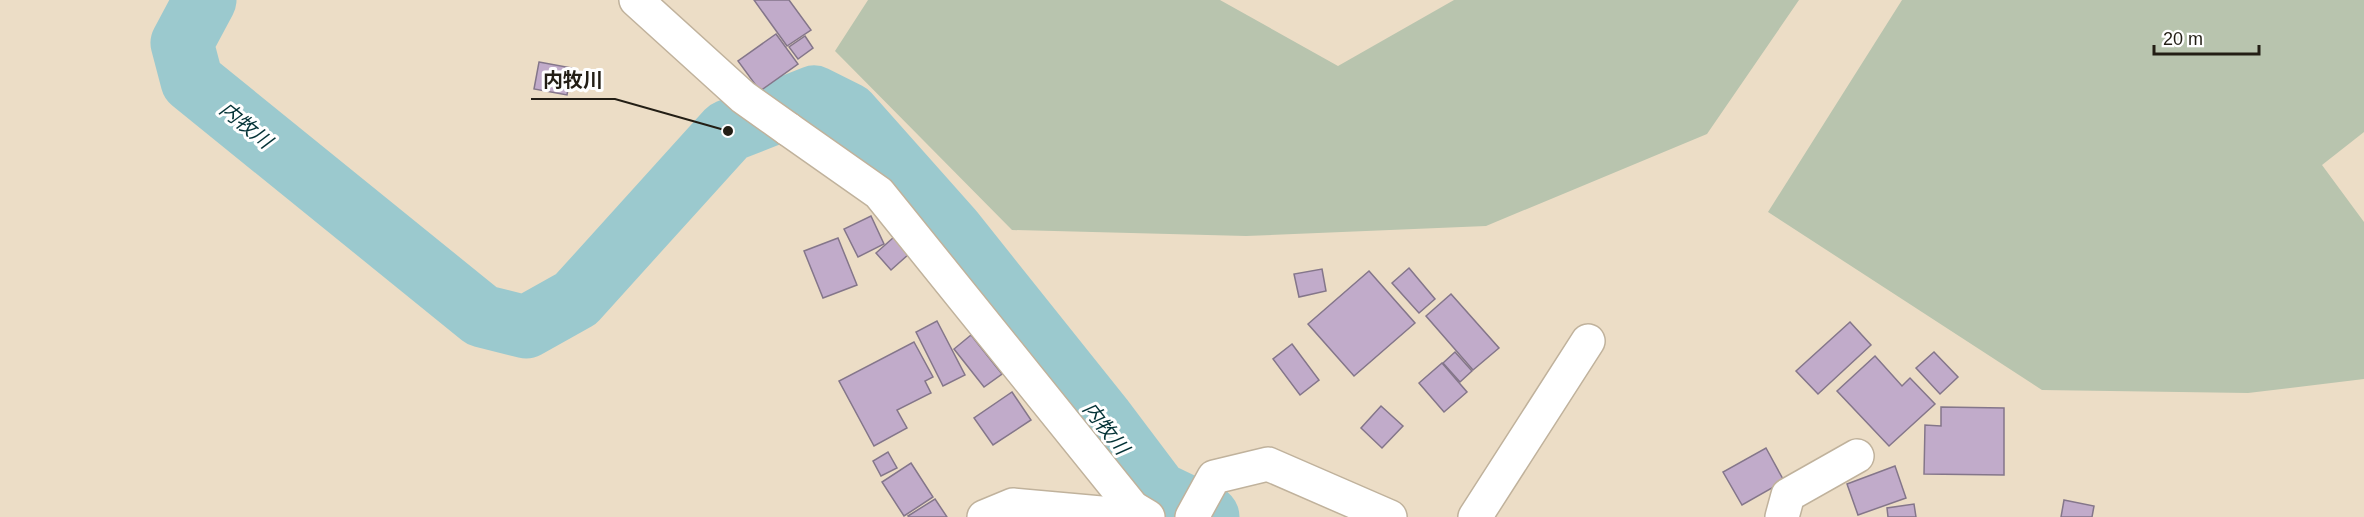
<svg xmlns="http://www.w3.org/2000/svg" width="2364" height="517" font-family="Helvetica,'Noto Sans JP',sans-serif">
<style>
.green{fill:#b8c4ae}
.lines{fill:none;stroke-linecap:round;stroke-linejoin:round}
.river{stroke:#9bc9ce;stroke-width:63}
.building{fill:#c1abca;stroke:#84768a;stroke-width:1.5}
.street-casing{stroke:#c0b29c;stroke-width:36}
.secondary-casing{stroke:#c0b29c;stroke-width:36}
.street{stroke:#fff;stroke-width:33}
.secondary{stroke:#fff;stroke-width:33}
.labels{text-anchor:middle;dominant-baseline:central;stroke-width:6;stroke-linejoin:round;paint-order:stroke}
.water-label{font-size:20px;font-style:italic;fill:#033236;stroke:#fff}
.leader{fill:none;stroke:#231e15;stroke-width:2}
.callout-dot{fill:#231e15;stroke:#fff;stroke-width:2}
.callout-label{font-size:20px;text-anchor:middle;font-weight:bold;fill:#231e15;stroke:#fff;stroke-width:6;stroke-linejoin:round;paint-order:stroke}
</style>
<rect width="100%" height="100%" fill="#ecddc6"/>
<g class="green">
<polygon points="868,0 1220,0 1338,66 1454,0 1799,0 1707,134 1486,226 1246,236 1012,230 835,51"/>
<polygon points="1902,0 2364,0 2364,132 2322,165 2364,222 2364,379 2248,393 2042,390 1768,212"/>
</g>
<g class="lines">
<polyline class="river" points="205,0 182,43 192,81 482,316 526,327 576,299 728,131 814,97 848,114 952,231 1103,420 1158,493 1208,517"/>
</g>
<g class="building">
<polygon points="754,0 789,0 811,30 787,46"/>
<polygon points="776,34 798,64 760,91 738,61"/>
<polygon points="805,36 813,48 798,59 789,47"/>
<polygon points="539,62 572,68 567,95 534,89"/>
<polygon points="871,216 884,244 858,257 844,229"/>
<polygon points="894,237 909,254 891,270 876,253"/>
<polygon points="838,238 857,285 823,298 804,251"/>
<polygon points="1409,268 1435,299 1419,313 1392,283"/>
<polygon points="1322,269 1326,291 1299,297 1294,274"/>
<polygon points="1369,271 1415,323 1354,376 1308,324"/>
<polygon points="1451,294 1499,348 1473,370 1426,316"/>
<polygon points="937,321 965,375 943,386 916,332"/>
<polygon points="1850,322 1871,345 1818,394 1796,371"/>
<polygon points="971,335 1002,374 984,387 954,349"/>
<polygon points="914,342 933,377 925,381 931,393 897,410 907,428 874,446 839,381"/>
<polygon points="1292,344 1319,380 1300,395 1273,359"/>
<polygon points="1455,352 1472,371 1460,382 1443,363"/>
<polygon points="1934,352 1958,377 1940,394 1916,368"/>
<polygon points="1875,356 1902,386 1910,378 1935,404 1889,446 1837,391"/>
<polygon points="1442,363 1467,392 1444,412 1419,383"/>
<polygon points="1012,392 1031,420 993,445 974,418"/>
<polygon points="1381,406 1403,426 1382,448 1361,428"/>
<polygon points="1941,407 2004,408 2004,475 1924,474 1925,425 1941,426"/>
<polygon points="1766,448 1784,481 1742,505 1723,472"/>
<polygon points="888,452 897,468 881,476 873,461"/>
<polygon points="911,463 933,497 904,516 882,482"/>
<polygon points="1895,466 1906,498 1858,515 1847,484"/>
<polygon points="935,499 947,517 909,517 908,516"/>
<polygon points="2064,500 2094,506 2092,517 2061,517"/>
<polygon points="1914,504 1916,517 1888,517 1887,508"/>
</g>
<g class="lines">
<defs>
<g id="street">
<polyline points="636,0 743,97 788,129"/>
<polyline points="984,517 1013,505 1112,514 1133,508"/>
<polyline points="1192,517 1214,477 1268,464 1390,517"/>
<polyline points="1475,517 1588,341"/>
<polyline points="1782,517 1788,495 1857,456"/>
</g>
<polyline id="secondary" points="788,129 879,193 1133,508 1148,517"/>
</defs>
<use href="#street" class="street-casing"/>
<use href="#secondary" class="secondary-casing"/>
<use href="#street" class="street"/>
<use href="#secondary" class="secondary"/>
</g>
<g class="labels">
<g class="water-label">
<text transform="translate(246 125) rotate(39)">内牧川</text>
<text transform="translate(1106 428) rotate(52)">内牧川</text>
</g>
</g>
<path class="leader" d="M728 131L615 99H531"/>
<circle class="callout-dot" cx="728" cy="131" r="6"/>
<g class="callout-label">
<text x="573" y="87">内牧川</text>
</g>
<path d="M2154 45v9h105v-9" fill="none" stroke="#231e15" stroke-width="3"/>
<text x="2163" y="45" font-size="18" fill="#231e15" stroke="#ffffff" stroke-width="4.5" paint-order="stroke">20 m</text>
</svg>
